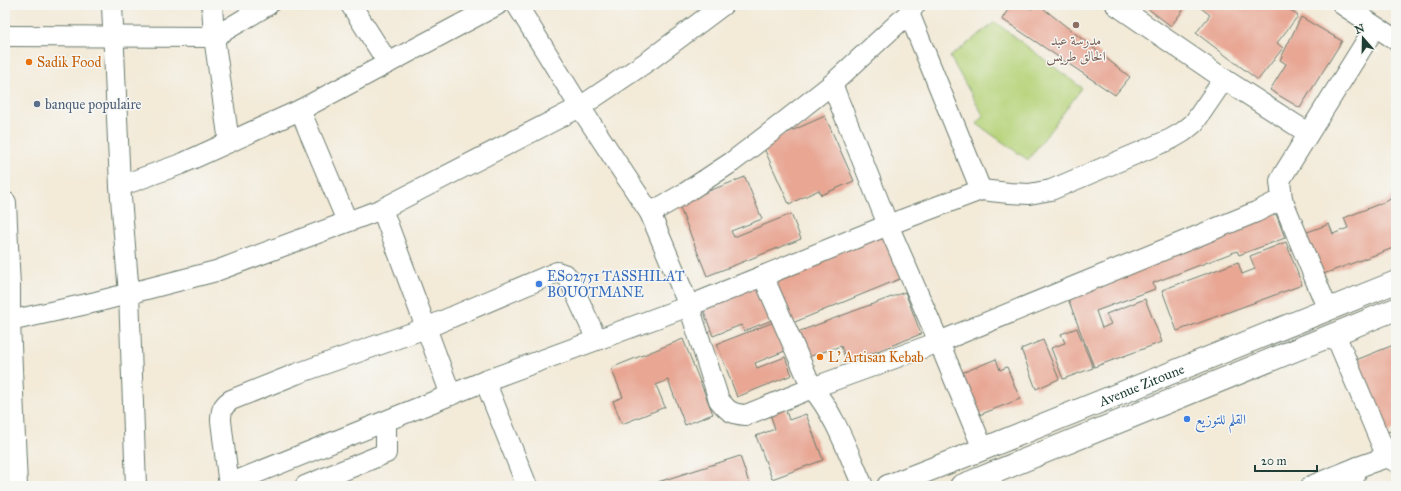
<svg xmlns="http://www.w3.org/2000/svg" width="1401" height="491" font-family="'IM FELL Great Primer',Amiri,serif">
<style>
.green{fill:#b6d379;stroke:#6a8856}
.building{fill:#e8a693}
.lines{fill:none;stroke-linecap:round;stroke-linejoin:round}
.minor-casing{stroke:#697a6d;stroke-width:22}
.major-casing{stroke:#697a6d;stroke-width:24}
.minor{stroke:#fff;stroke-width:20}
.major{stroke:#fff;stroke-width:22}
.education-dot{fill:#8d6e63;stroke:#f6f6f2;stroke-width:1.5}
.food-dot{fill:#e8710a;stroke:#f6f6f2;stroke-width:1.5}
.service-dot{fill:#5c6f8a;stroke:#f6f6f2;stroke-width:1.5}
.shop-dot{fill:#3f7fe0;stroke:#f6f6f2;stroke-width:1.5}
.labels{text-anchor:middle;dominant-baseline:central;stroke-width:3;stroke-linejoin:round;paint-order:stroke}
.education-label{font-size:14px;fill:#785e54;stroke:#f6f6f2}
.food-label{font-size:14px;fill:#c56008;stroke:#f6f6f2;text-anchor:start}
.service-label{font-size:14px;fill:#4e5e75;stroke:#f6f6f2;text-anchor:start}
.shop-label{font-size:14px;fill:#366cbe;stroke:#f6f6f2;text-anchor:start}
.street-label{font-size:14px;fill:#1f3d34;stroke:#f6f6f2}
</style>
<rect width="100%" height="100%" fill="#f6f6f2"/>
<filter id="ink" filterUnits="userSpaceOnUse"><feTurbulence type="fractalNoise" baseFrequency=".025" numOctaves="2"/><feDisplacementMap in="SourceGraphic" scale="8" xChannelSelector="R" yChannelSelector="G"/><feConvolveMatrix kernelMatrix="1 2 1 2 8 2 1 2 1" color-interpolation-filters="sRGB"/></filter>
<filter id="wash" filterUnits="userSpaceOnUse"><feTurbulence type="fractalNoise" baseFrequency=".012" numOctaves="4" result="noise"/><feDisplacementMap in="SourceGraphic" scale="16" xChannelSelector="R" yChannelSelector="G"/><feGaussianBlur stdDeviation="0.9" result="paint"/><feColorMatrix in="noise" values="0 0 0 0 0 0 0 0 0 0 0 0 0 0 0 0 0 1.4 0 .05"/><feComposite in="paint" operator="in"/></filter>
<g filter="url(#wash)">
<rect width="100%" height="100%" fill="#f3ead8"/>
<polygon class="green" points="995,22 1082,88 1028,160 977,124 983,115 950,57"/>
<g id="blocks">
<g class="building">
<polygon points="1011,5 1025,5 1032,9 1035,5 1039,5 1130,77 1115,95 1002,19"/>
<polygon points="1143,5 1187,5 1171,26"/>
<polygon points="1197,5 1284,5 1298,16 1277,43 1283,48 1258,80 1196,33 1210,15"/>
<polygon points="1301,17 1342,41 1300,108 1270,90 1286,64 1280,60"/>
<polygon points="825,116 854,181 821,195 819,190 789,204 762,144"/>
<polygon points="745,177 762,219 731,231 734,237 791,214 801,239 707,276 678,203"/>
<polygon points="1396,191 1396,247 1321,275 1305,233 1329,224 1333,234 1348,228 1344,218 1389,200"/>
<polygon points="1275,211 1285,238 1239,255 1237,251 1153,283 1155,289 1096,311 1102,328 1111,324 1106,314 1145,299 1162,342 1094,367 1065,291"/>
<polygon points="883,233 902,278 790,324 773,278"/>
<polygon points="1286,242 1302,285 1177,331 1162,290 1238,262 1242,274 1255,269 1250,256"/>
<polygon points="758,284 772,320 744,331 741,325 713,336 702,307"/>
<polygon points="905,292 921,334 847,363 841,346 808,357 795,333"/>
<polygon points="774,322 785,351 755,363 757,368 785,357 792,375 737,397 717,344"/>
<polygon points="1077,328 1093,368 1063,379 1051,348 1065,343 1061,334"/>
<polygon points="683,339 713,414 685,425 668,380 656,385 665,407 622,424 613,401 623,397 611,368"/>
<polygon points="1043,340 1059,379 1036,389 1021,349"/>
<polygon points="1396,344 1396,429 1385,433 1356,360"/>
<polygon points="996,359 1000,370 1007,367 1020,399 974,417 957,375"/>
<polygon points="784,405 789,420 806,414 823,460 772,479 756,436 775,429 769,411"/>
<polygon points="740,456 750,486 660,486 658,482"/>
</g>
</g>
</g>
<g filter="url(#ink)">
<use href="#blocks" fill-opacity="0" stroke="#697a6d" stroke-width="1"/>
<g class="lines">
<defs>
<g id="minor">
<polyline points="112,5 120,186 129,294 136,486"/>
<polyline points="212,5 214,37 229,142"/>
<polyline points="351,5 388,63"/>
<path d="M517,5L580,107L650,213L689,306L719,400C728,411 731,414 746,415L812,388L939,342L1256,212L1282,199L1280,181L1283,175L1375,27"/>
<polyline points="1116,5 1224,79 1308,133"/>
<polyline points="1343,5 1396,40"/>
<polyline points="909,13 981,190"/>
<polyline points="5,36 214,37 268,5"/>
<polyline points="832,84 888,225 939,342 983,449"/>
<polyline points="300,110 347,221"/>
<polyline points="120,186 181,164 300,110 497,5"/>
<polyline points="1282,199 1328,310"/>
<polyline points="382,209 451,395"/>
<polyline points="650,213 685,193 732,162 784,122 832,84 909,13 915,5"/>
<path d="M763,276L812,388C836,416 848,453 863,486"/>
<polyline points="5,322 96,302 216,271 382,209 580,107 651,59 723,5"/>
<polyline points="1335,334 1387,457 1396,462"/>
<polyline points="485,381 527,486"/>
<polyline points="229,484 485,381 689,306 888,225 981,190 1009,193 1029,194 1051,190 1171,139 1183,132 1194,123 1224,79"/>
<path d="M229,486L221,421C221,411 222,406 231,400L296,374L426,328L557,272L566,275L569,279L597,340"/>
<polyline points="305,486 386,453 386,422"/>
<polyline points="1311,486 1358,467"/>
<polyline points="1351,486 1358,467 1387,457"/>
</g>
<g id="major">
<polyline points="5,203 9,287 9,322 16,486"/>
<path id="s1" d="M888,486L983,449L1396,282"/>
<polyline points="961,486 1396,309"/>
</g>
</defs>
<use href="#minor" class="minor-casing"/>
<use href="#major" class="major-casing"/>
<use href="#minor" class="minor"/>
<use href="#major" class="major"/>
</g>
</g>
<circle class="education-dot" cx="1076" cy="25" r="4"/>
<g class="food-dot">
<circle cx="29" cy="62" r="4"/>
<circle cx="820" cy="357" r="4"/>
</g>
<circle class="service-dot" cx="37" cy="104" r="4"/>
<g class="shop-dot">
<circle cx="539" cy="284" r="4"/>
<circle cx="1187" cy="419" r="4"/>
</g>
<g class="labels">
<g class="education-label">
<text x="1076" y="40">مدرسة عبد<tspan x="1076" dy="16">الخالق طريس</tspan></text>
</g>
<g class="food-label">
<text x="37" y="62">Sadik Food</text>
<text x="828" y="357">L' Artisan Kebab</text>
</g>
<g class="service-label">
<text x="45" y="104">banque populaire</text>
</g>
<g class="shop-label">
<text x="547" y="276">ES02751 TASSHILAT<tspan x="547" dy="16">BOUOTMANE</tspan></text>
<text x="1195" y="419">القلم للتوزيع</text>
</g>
<g class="street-label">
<text stroke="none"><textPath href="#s1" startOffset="273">Avenue Zitoune</textPath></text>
</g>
</g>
<rect width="1401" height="491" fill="none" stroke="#f6f6f2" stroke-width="20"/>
<g transform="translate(1363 38) rotate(340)" stroke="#f6f6f2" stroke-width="3" paint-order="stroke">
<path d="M0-3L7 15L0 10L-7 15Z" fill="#1f3d34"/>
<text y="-6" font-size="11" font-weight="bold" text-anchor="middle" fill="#1f3d34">N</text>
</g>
<path d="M1255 465v6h62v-6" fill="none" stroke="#1f3d34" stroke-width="2"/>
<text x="1261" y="465" font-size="12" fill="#1f3d34" stroke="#f6f6f2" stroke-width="3" paint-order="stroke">20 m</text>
</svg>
